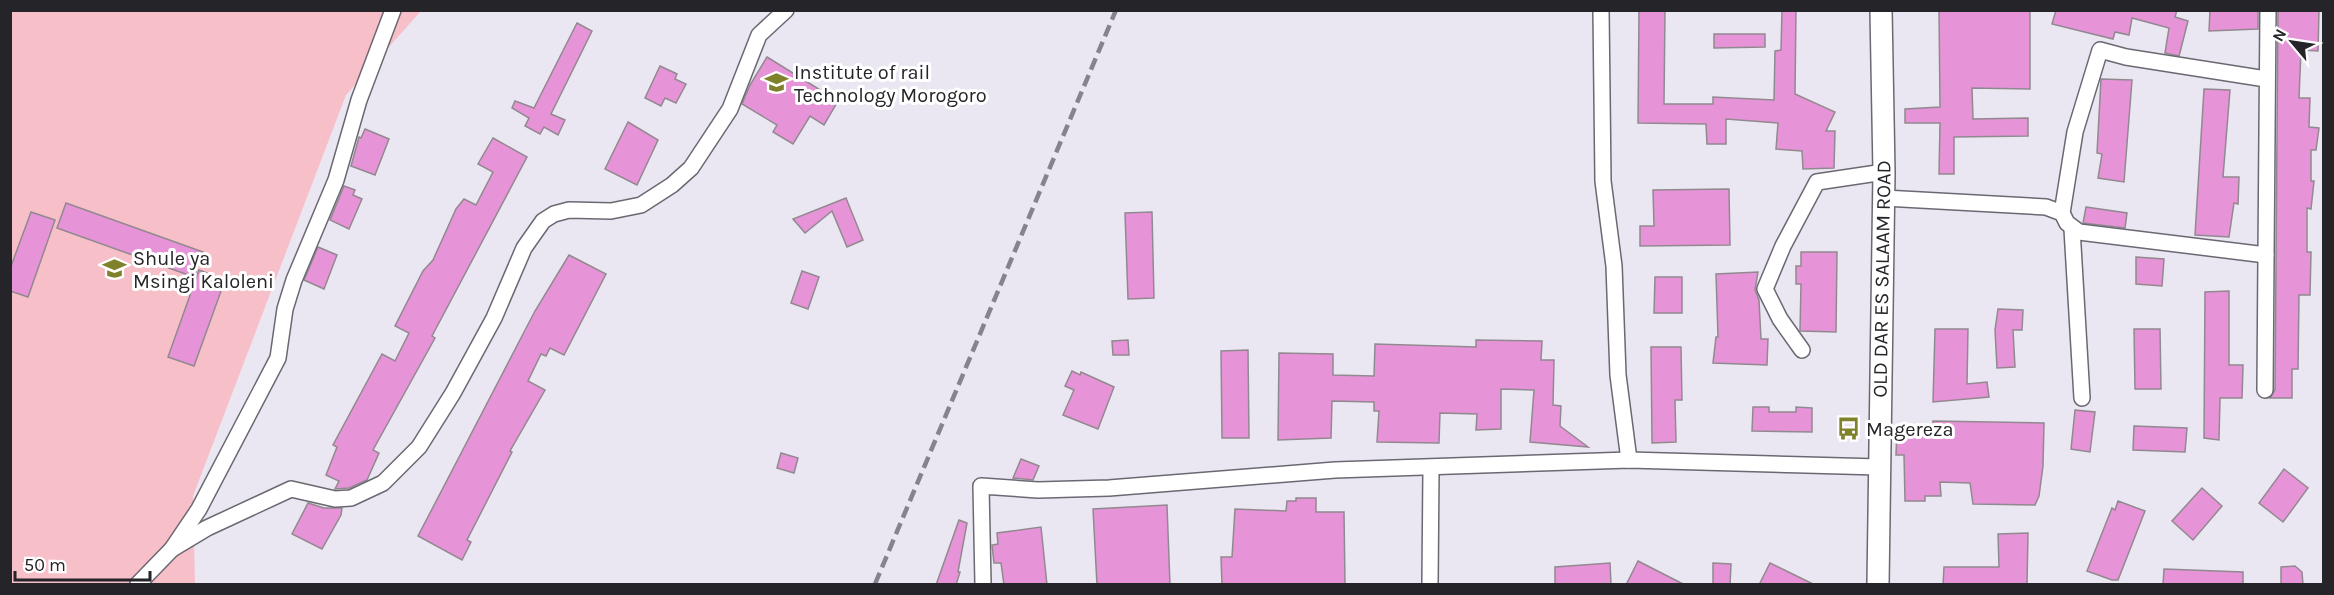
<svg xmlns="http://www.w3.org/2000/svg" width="2334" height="595" font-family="Karla,sans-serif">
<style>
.green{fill:#f7bfc8}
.building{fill:#e694d7;stroke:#928990;stroke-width:1.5}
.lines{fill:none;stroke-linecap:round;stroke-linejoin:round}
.street-casing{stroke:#6b6872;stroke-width:18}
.secondary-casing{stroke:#6b6872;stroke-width:24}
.street{stroke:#fff;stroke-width:15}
.secondary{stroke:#fff;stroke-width:21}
.rail{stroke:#85838b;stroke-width:4.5;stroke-dasharray:12 6;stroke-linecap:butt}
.labels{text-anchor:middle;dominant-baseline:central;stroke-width:6;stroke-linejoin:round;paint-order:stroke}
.poi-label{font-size:20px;fill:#252428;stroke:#fff;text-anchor:start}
.street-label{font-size:20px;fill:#252428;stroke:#fff}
</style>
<rect width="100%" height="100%" fill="#eae7f2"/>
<polygon class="green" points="10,11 421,11 346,95 193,496 195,584 11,584"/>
<g class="building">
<polygon points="1639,10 1665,10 1664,104 1713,104 1713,97 1774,100 1775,51 1781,50 1782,10 1796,10 1795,94 1835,112 1826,131 1835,131 1834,168 1803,169 1802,151 1776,149 1778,123 1726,119 1726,144 1707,144 1706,124 1638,123"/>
<polygon points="1939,10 2030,10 2030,89 1972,88 1973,119 2028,118 2028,136 1954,137 1954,174 1939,174 1940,123 1905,123 1905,109 1940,107"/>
<polygon points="2056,10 2177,10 2175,17 2188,21 2179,56 2165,53 2169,28 2132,18 2129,35 2115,32 2113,39 2052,24"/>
<polygon points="2210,10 2258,10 2258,29 2209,31"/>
<polygon points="2278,10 2319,10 2318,51 2301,50 2299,98 2310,98 2309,127 2319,128 2316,150 2311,150 2311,181 2314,181 2311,209 2307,208 2307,252 2311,252 2310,295 2299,295 2298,369 2292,369 2292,398 2270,398 2275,390"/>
<polygon points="577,23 592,31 551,114 565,120 558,135 544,127 540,134 525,126 529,118 512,108 515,101 534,108"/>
<polygon points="1714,34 1765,34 1765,47 1714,48"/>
<polygon points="767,57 838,101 824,125 810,116 793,144 773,132 777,125 742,104 750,85"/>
<polygon points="660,66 677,74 675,79 686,84 676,103 665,98 661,106 645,98"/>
<polygon points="2101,79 2132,80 2124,182 2098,178 2102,154 2097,153"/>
<polygon points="2204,89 2230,90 2223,177 2239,177 2238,204 2234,203 2229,237 2195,235"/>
<polygon points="628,122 658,140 637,185 605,169"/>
<polygon points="365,129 389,139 375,175 351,166 359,137 361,138"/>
<polygon points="493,138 527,157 432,336 435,338 373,450 379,453 367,480 349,488 335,489 339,481 326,475 337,447 333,445 382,354 395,361 409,333 395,326 423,271 433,260 456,209 464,199 476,205 493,172 478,164"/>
<polygon points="344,186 355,190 353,195 362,199 349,229 330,220"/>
<polygon points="1729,189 1730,245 1640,246 1640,226 1654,226 1653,190"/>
<polygon points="846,198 863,240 847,247 832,211 805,233 793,219"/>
<polygon points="66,203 203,252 194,277 57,228"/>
<polygon points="2086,207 2127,213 2125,228 2083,223"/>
<polygon points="31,212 55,220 28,297 10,291 10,269"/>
<polygon points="1152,212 1154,298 1128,299 1125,213"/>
<polygon points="318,247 337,255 324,289 304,280"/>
<polygon points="1801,252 1837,252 1836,332 1800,331 1801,284 1796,284 1796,266 1801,266"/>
<polygon points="569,255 606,274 564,355 550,348 546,356 541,354 528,381 545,390 510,451 512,452 467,540 471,542 462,560 418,536 535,311"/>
<polygon points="2136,257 2164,259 2162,286 2136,284"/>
<polygon points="199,270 225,280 194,366 168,357"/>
<polygon points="802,271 819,277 808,309 791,303"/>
<polygon points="1758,272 1755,290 1759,300 1761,339 1768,339 1767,365 1713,363 1716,337 1718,337 1716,274"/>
<polygon points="1655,277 1682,277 1682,313 1654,313"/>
<polygon points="2229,291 2229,365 2243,365 2242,398 2220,398 2219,440 2204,438 2205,292"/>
<polygon points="1998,309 2023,310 2022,330 2013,330 2015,367 1997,368 1995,330"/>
<polygon points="1935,329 1968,329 1967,384 1987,382 1989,397 1933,402"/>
<polygon points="2134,329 2160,329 2161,389 2135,389"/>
<polygon points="1128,340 1129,355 1113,355 1112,341"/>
<polygon points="1476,340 1542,341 1541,360 1554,360 1553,405 1561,406 1560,426 1588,447 1530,442 1534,390 1501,389 1501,429 1476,430 1477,414 1440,413 1439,443 1377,442 1379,411 1374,411 1374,402 1332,401 1331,438 1278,440 1279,353 1333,354 1333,375 1374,376 1375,344 1476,347"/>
<polygon points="1651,347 1681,347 1682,400 1675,400 1676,442 1652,443"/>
<polygon points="1248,350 1249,438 1222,438 1221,351"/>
<polygon points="1072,371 1080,375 1081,372 1114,387 1098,429 1063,415 1074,390 1065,386"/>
<polygon points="1753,407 1769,407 1769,412 1796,412 1796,407 1812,408 1812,432 1752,431"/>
<polygon points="2075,410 2095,412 2090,452 2071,449"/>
<polygon points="1933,421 2044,423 2043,466 2039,496 2035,505 1973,504 1970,483 1940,482 1941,496 1925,496 1925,501 1905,501 1904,455 1896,455 1897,427 1933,428"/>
<polygon points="2134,426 2187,428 2185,452 2133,450"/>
<polygon points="781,453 798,458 794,473 777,468"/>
<polygon points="1021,459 1039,466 1033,480 1013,478"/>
<polygon points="2284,469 2308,488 2283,522 2259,503"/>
<polygon points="2202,488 2222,506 2193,540 2172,521"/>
<polygon points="1296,498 1316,498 1316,512 1344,512 1345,585 1222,585 1221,557 1232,557 1235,509 1286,511 1287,501 1296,501"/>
<polygon points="2118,501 2145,511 2118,580 2112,580 2087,571 2112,508 2115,510"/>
<polygon points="308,503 324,508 342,508 341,515 322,549 292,534"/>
<polygon points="1167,505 1170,585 1097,585 1093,509"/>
<polygon points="959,520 967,523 958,572 960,572 956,585 936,585"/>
<polygon points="1041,527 1047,585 1004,585 1001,563 994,563 992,545 998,544 997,533"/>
<polygon points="2028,533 2027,585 1943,585 1944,567 1999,567 1998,534"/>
<polygon points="1638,561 1685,585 1626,585"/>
<polygon points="1610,563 1611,585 1555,585 1555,567"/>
<polygon points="1713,563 1731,564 1730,585 1713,585"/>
<polygon points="1770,563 1815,585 1759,585"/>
<polygon points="2295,566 2302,572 2303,585 2281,585 2281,567"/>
<polygon points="2164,569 2243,572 2243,585 2163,585"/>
</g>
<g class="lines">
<defs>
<g id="street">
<polyline points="1601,10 1603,181 1614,266 1618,375 1629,460"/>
<polyline points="1884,198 2046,207 2062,213 2067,223 2079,232 2266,255 2268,10"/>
<polyline points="2062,213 2075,132 2100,50 2126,57 2266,79"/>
<polyline points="2072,229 2082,398"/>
<polyline points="1802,350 1780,319 1765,289 1783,246 1817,182 1884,172"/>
<polyline points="2265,390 2266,255"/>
<polyline points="172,549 207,528 291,489 335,499 351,498 383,483 419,447 453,393 494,318 524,248 543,221 554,214 569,210 611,211 641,205 672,185 691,168 730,109 759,35 786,10"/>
<polyline points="138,584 172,549 199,509 278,358 285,309 294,280 336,180 359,100 393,10"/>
<polyline points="983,584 981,486 1038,490 1109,488 1335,470 1629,460 1879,467"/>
<polyline points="1430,584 1431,469"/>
</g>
<polyline id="secondary" points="1878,584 1884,172 1881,10"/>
</defs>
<use href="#street" class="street-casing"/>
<use href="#secondary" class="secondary-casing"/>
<use href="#street" class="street"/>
<use href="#secondary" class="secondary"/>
<polyline class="rail" points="875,584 1116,10"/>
</g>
<defs>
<symbol id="university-bare" viewBox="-9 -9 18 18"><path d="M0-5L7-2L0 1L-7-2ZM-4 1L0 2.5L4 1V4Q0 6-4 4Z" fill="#80812b" stroke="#fff" stroke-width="2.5" paint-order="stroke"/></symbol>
<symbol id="school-bare" viewBox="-9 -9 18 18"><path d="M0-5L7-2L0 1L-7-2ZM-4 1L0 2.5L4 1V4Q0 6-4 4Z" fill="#80812b" stroke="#fff" stroke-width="2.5" paint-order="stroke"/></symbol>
<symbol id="bus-bare" viewBox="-9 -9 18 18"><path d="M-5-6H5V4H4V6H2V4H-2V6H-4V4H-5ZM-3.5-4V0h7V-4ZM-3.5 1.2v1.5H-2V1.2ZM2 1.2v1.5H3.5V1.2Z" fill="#80812b" stroke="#fff" stroke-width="2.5" paint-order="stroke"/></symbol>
</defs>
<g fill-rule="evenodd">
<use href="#university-bare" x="760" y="66" width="33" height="33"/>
<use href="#school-bare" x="98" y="252" width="33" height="33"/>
<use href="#bus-bare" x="1832" y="412" width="33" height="33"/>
</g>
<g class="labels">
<g class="poi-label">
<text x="794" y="72">Institute of rail<tspan x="794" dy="23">Technology Morogoro</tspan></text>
<text x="133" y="258">Shule ya<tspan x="133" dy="23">Msingi Kaloleni</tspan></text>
<text x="1866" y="429">Magereza</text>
</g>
<g class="street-label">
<text transform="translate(1882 279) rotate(-89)">OLD DAR ES SALAAM ROAD</text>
</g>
</g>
<rect width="2334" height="595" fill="none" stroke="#252428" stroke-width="24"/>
<g transform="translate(2292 42) rotate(299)" stroke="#ffffff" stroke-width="4.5" paint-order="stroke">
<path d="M0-4.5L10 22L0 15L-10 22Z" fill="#252428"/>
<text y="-9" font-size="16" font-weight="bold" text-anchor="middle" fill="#252428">N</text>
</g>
<path d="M15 571v9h135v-9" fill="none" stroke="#252428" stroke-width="3"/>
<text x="24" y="571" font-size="18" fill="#252428" stroke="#ffffff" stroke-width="4.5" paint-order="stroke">50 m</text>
</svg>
